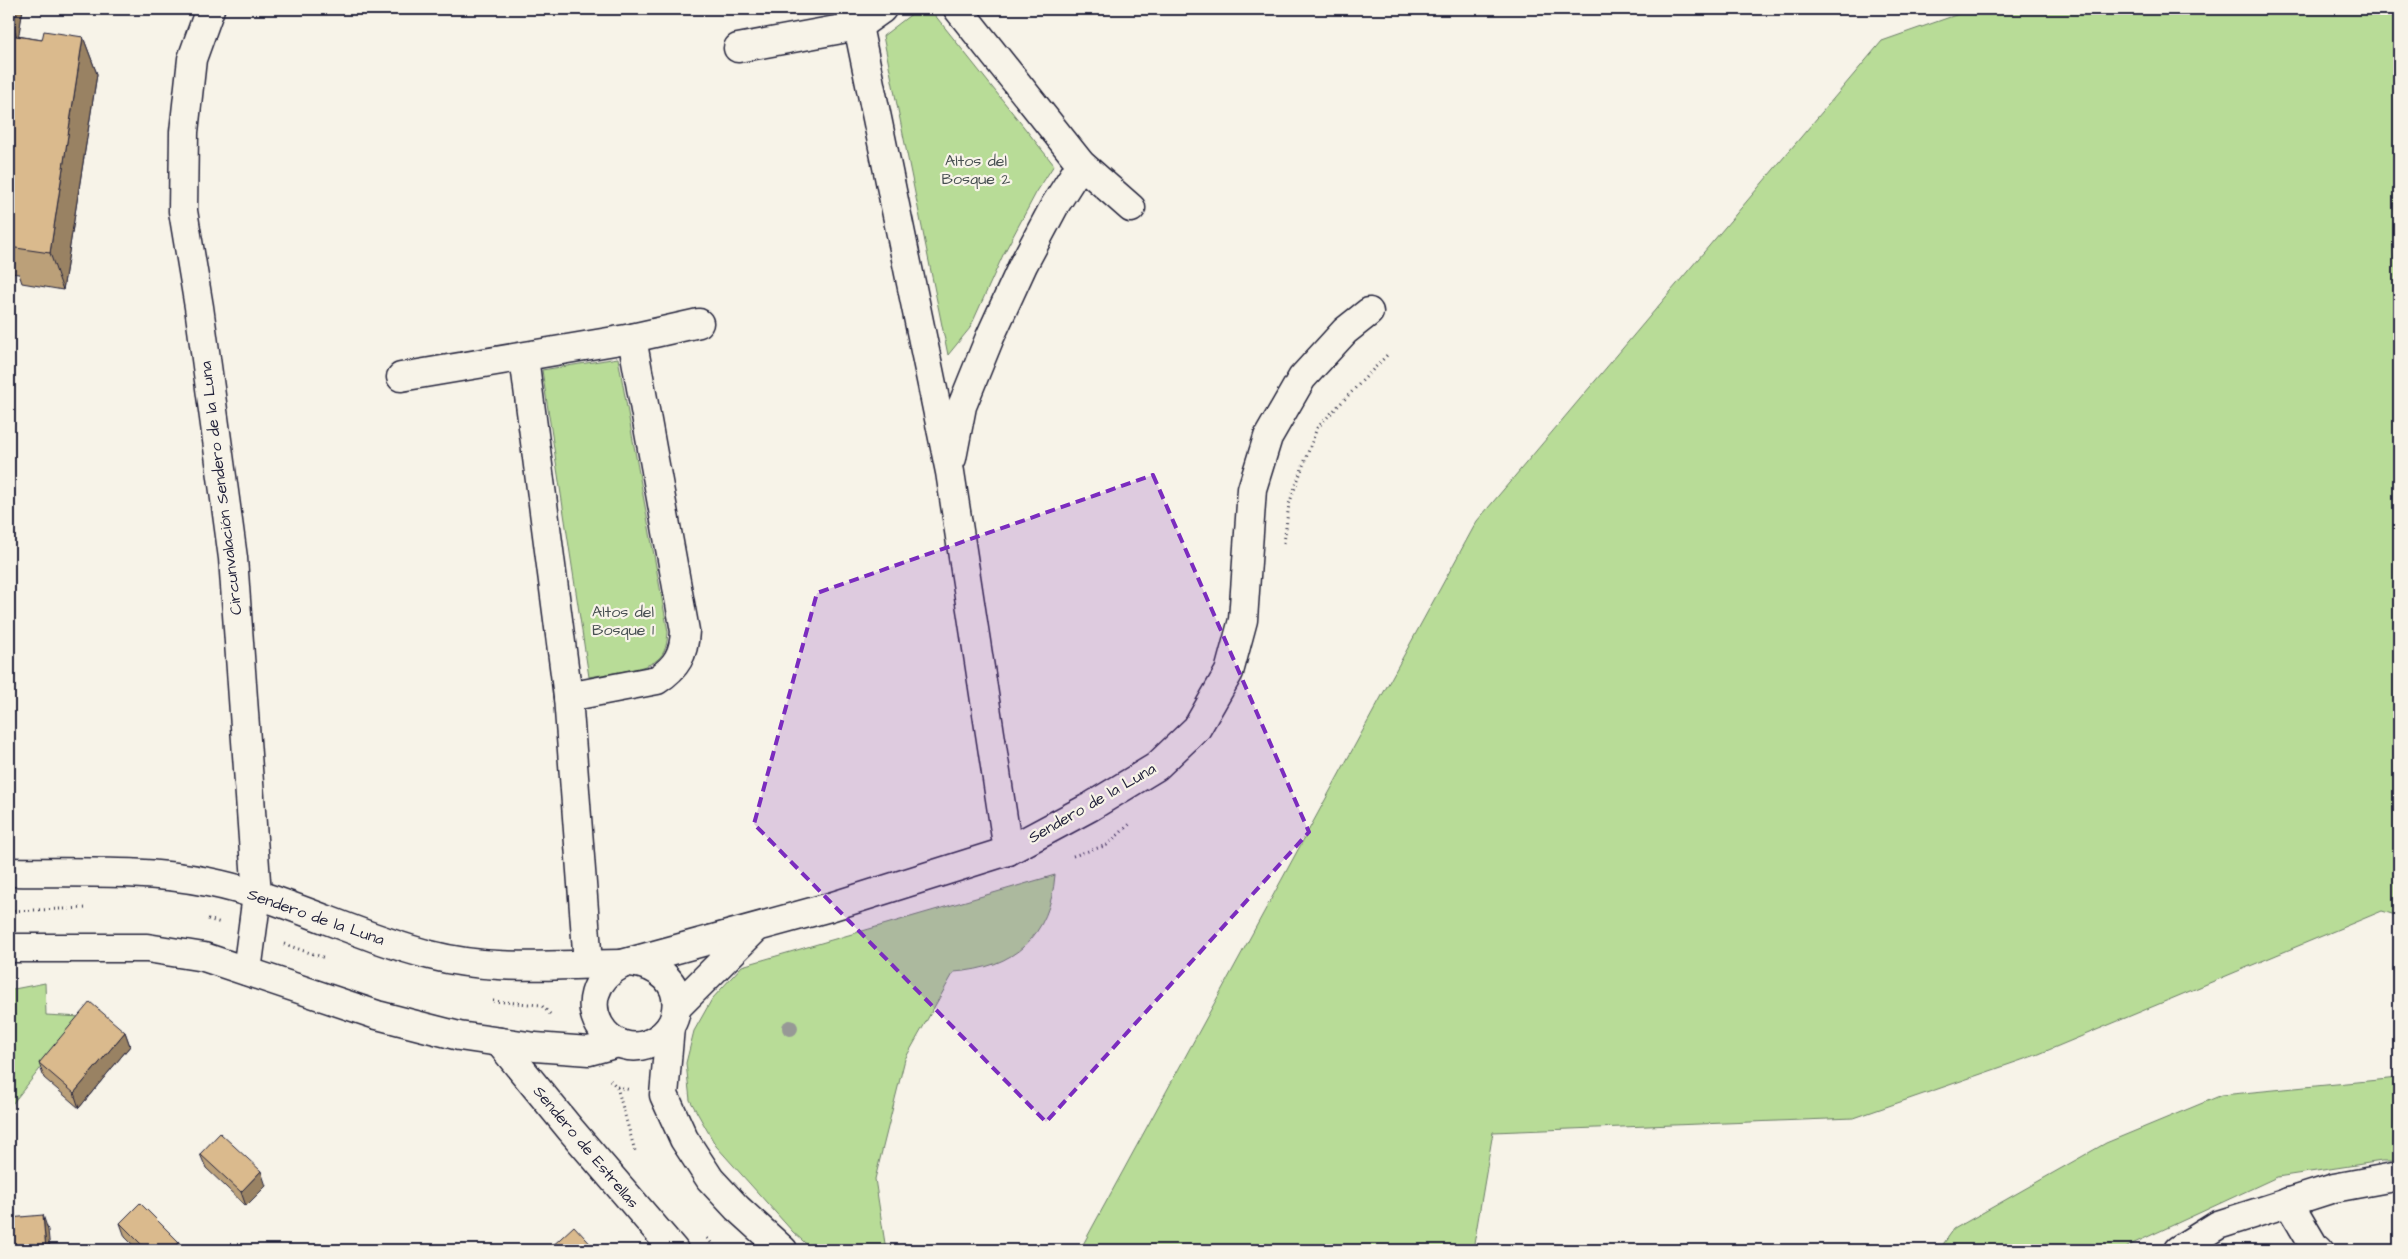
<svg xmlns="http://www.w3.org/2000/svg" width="2408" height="1259" font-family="'Architects Daughter',sans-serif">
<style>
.green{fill:#b8dc97;stroke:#6d7f69}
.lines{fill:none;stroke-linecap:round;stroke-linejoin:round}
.minor-casing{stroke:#22223b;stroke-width:31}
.path{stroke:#22223b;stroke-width:3;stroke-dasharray:1 4;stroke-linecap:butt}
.minor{stroke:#f7f3e8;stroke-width:28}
.tree{fill:#979996}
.wall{fill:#bba079;stroke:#22223b}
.shaded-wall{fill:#998263;stroke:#22223b}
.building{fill:#daba8d;stroke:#22223b}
.marked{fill:#7b2cbf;fill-opacity:0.2;stroke:#7b2cbf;stroke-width:4;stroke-dasharray:10 6;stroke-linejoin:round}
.labels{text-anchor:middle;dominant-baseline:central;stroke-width:4.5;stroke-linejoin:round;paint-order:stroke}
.park-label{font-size:16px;fill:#485052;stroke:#f7f3e8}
.street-label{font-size:16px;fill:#22223b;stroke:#f7f3e8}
</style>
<rect width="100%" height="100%" fill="#f7f3e8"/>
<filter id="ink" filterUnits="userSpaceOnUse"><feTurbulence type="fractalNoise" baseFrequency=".02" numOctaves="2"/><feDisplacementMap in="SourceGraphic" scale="10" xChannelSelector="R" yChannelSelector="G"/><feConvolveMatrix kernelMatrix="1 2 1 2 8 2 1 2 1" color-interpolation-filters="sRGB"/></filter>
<g filter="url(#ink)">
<g class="green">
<polygon points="918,9 930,9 1054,165 1036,193 1003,255 970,328 948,355 883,36"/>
<polygon points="1973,9 2399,9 2399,916 2382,911 2039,1054 1854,1118 1493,1132 1473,1250 1080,1250 1477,521 1882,41"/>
<path d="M618,358L668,632C667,643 666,653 657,660C646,670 605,674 589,677L542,370Z"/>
<path d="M1055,875C1050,937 1014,968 954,972L905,1059L875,1179L886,1250H813L793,1232L716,1146L690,1100L686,1063L694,1031L712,999L742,966Z"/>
<polygon points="45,983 46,1015 81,1017 9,1108 9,990"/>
<polygon points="2399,1078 2399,1161 2382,1161 2277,1177 2130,1245 2124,1250 1939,1250 1954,1229 2106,1143 2222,1095"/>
</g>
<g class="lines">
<defs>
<g id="minor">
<polyline points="210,9 192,59 184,132 183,211 199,307 233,558 257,895 247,971"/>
<polyline points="958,9 1081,164 1131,208"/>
<polyline points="858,26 950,472 1008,851"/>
<polyline points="738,48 858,26 882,9"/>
<polyline points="524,357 568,697 588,964"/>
<polyline points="401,377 632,338 699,323"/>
<polyline points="952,458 962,406 990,337 1023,265 1055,205 1081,164"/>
<path d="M568,697L657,680C677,667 684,654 685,631L632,338"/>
<path d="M9,872C75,873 142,869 208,882C284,897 355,936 430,955C495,972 556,964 622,964"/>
<polyline points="9,948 147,948 204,957 377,1015 459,1036 535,1047 589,1051 618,1043"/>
<path d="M631,962C659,965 683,984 675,1015C673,1025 665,1034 657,1039C611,1070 561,996 622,964L830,907L1008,851L1090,807L1156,767L1197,728L1229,672L1243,620L1252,489L1268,437L1302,378L1345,331L1369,312"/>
<polyline points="677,1007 754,930"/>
<polyline points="670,1027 664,1095 684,1139 710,1179 737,1208 783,1250"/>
<polyline points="499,1042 571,1130 674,1250"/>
<polyline points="2288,1202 2314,1246 2319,1250"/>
<polyline points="2178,1250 2218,1225 2334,1188 2399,1176"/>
</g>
</defs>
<use href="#minor" class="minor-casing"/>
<g class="path">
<polyline points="1284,543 1289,504 1317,428 1389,353"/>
<polyline points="1073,856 1107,845 1131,823"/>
<polyline points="9,911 88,908"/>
<polyline points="208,919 221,923"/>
<polyline points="284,944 325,958"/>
<polyline points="493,1001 541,1005 550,1014"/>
<polyline points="610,1080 617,1087 635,1151"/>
<polyline points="617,1087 631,1090"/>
<polyline points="707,1238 717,1250"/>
</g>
<use href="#minor" class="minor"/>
</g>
<circle class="tree" cx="790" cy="1028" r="8"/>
<g class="wall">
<polygon points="9,9 23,9 18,36 42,40 83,37 97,74 63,290 22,283 19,274 9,273"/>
<polygon points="125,1032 130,1046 79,1108 44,1078 39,1063"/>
<polygon points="200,1154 266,1186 246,1206 206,1168"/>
<polygon points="120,1223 182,1250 138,1250 125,1237"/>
</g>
<g class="shaded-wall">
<polygon points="9,9 23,9 18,40 9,15"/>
<polygon points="83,37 97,74 63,290 50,253"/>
<polygon points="125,1032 130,1046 79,1108 74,1093"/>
<polygon points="261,1171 266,1186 246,1206 241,1192"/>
<polygon points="43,1215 48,1230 50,1250 46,1250"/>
<polygon points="179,1242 182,1250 170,1250"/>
</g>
<g class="building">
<polygon points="44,31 83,37 50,253 9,247 10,239 9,238 9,35 42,40"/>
<polygon points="90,1002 125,1032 74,1093 39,1063"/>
<polygon points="220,1133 261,1171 241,1192 200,1154"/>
<polygon points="140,1203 179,1242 170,1250 147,1250 120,1223"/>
<polygon points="43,1215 46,1250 9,1250 9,1218"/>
<polygon points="574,1226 596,1250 548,1250"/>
</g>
</g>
<path class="marked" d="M1153,475L1309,832L1046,1122L754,824L817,593Z"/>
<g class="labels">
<g class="park-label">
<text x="976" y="161">Altos del<tspan x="976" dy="18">Bosque 2</tspan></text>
<text x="623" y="612">Altos del<tspan x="623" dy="18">Bosque 1</tspan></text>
</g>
<g class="street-label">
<text transform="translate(221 488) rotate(-97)">Circunvalación Sendero de la Luna</text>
<text transform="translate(1092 803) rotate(-30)">Sendero de la Luna</text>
<text transform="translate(316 917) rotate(19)">Sendero de la Luna</text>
<text transform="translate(586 1147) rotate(50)">Sendero de Estrellas</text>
</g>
</g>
<rect width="2408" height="1259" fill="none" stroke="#f7f3e8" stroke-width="30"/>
<rect x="15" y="15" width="2378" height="1229" fill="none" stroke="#22223b" stroke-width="2" filter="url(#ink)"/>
</svg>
